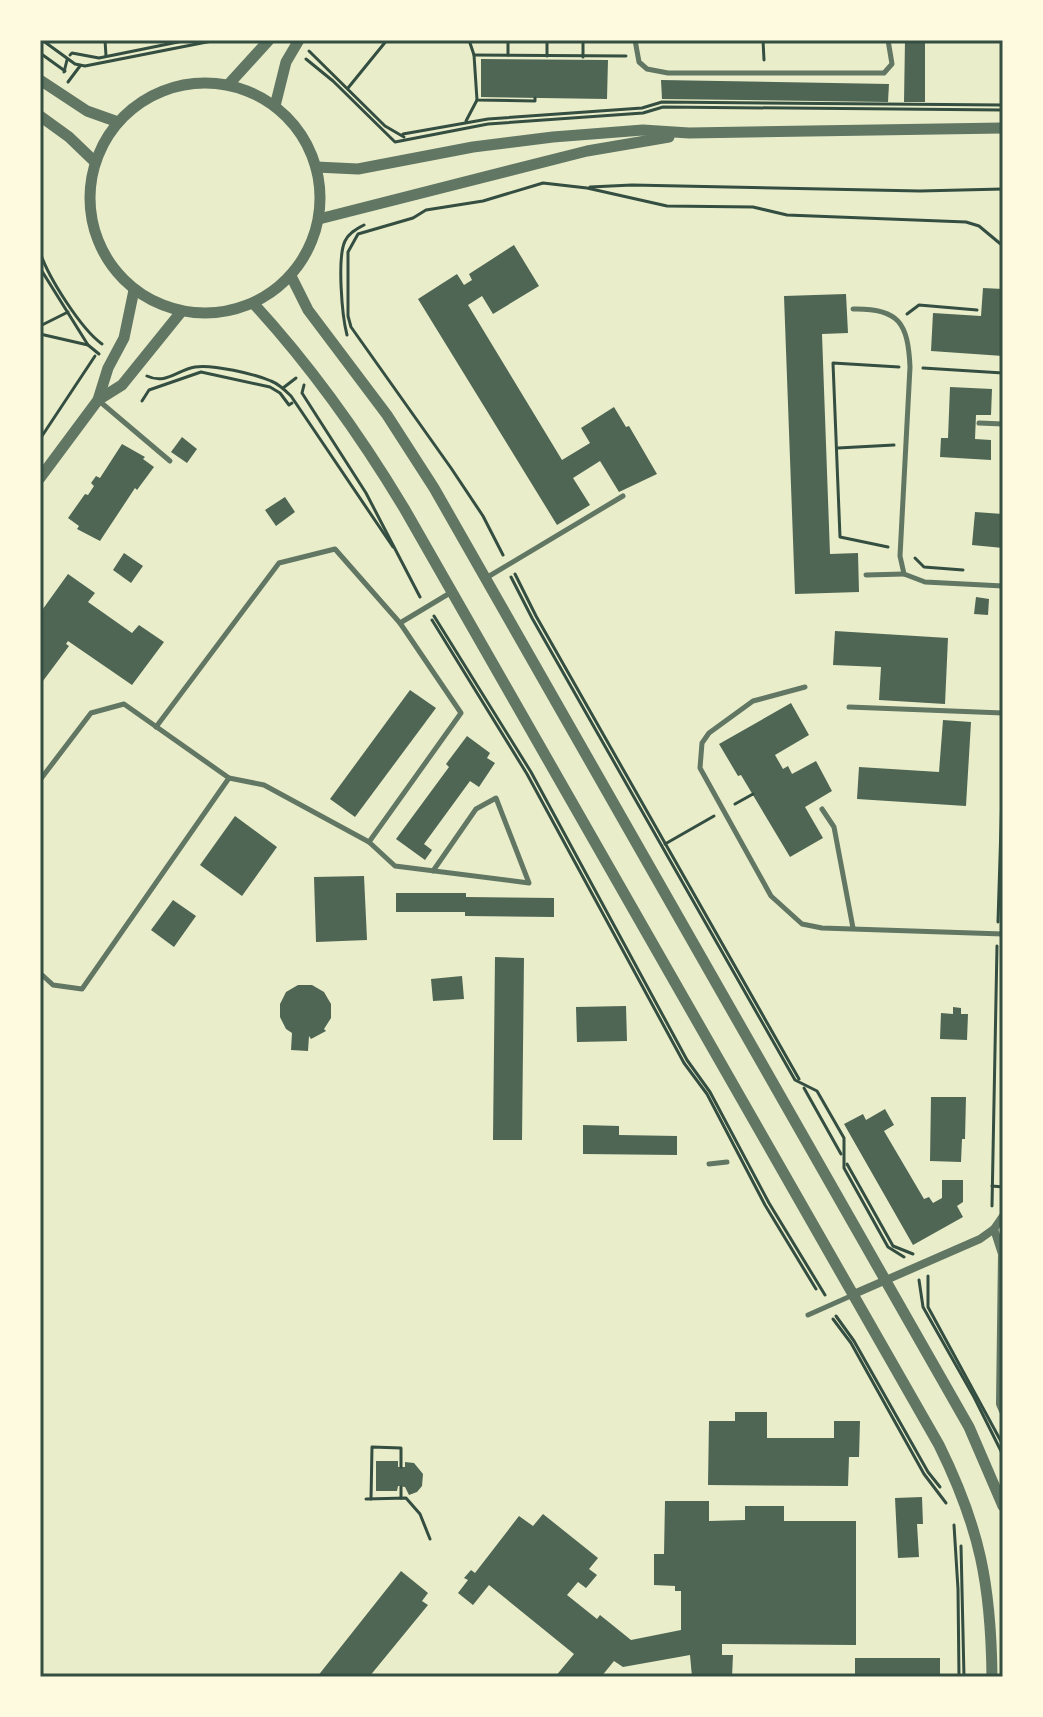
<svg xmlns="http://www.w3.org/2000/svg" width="1043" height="1717" font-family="'DM Sans',sans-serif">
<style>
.building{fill:#4f6655}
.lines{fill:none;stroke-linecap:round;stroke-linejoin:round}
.path{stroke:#344e41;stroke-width:3}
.service{stroke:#617663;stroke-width:5}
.minor{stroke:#617663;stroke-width:8}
.tertiary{stroke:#617663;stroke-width:11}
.neatline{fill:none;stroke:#344e41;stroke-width:3}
</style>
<rect width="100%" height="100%" fill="#e9edc9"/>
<g class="building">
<polygon points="905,40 925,40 925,102 904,102"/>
<polygon points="481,59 608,60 607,99 481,97"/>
<polygon points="661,80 889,84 888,102 662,99"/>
<polygon points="514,245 539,286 493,314 482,296 468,305 562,460 590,443 581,428 614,407 626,427 629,426 657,474 619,492 600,461 573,478 590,505 557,525 418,299 457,274 464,285 472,280 469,274"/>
<polygon points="983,288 1003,289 1003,356 931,351 933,313 981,316"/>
<polygon points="846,294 848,333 822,334 830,554 858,553 859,592 795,594 784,296"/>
<polygon points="950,387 992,389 991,415 976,415 975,439 991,440 991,460 940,457 941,438 948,438"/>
<polygon points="182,437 197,449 187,463 171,452"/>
<polygon points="122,444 145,457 143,459 154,467 137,490 135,488 100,541 77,529 79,526 68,518 85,494 88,495 94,486 91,483 96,476 100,478"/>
<polygon points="285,497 295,512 276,526 265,510"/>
<polygon points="975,512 1003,514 1003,548 972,545"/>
<polygon points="124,553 143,566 131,583 113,570"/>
<polygon points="68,574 95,593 88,602 132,633 139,625 164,642 132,685 68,641 66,644 69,646 40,685 40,613"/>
<polygon points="976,597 989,599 988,615 974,614"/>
<polygon points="835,631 948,638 945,704 879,700 881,667 833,665"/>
<polygon points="410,690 436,708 355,817 330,799"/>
<polygon points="791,703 809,735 775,755 783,769 788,766 792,774 816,761 832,791 805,807 823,838 790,857 741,775 738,776 719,744"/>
<polygon points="943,720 971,722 966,806 857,799 859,767 939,772"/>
<polygon points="467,736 490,753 487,758 495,763 479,787 470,781 424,844 432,850 425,860 396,839 449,767 446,764"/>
<polygon points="235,816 277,847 242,896 200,865"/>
<polygon points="364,876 367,940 316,942 314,877"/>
<polygon points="396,893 466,893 466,897 554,898 554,917 465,916 465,912 396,912"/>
<polygon points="173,900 196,916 174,947 151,930"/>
<polygon points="495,957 524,958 522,1140 493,1140"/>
<polygon points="462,976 464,999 433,1001 431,979"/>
<polygon points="298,985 312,985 324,992 331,1004 331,1018 324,1029 326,1031 311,1039 309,1036 308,1051 291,1050 292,1033 286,1029 280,1017 280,1004 286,992"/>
<polygon points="626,1006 627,1041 577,1042 576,1007"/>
<polygon points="953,1007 961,1008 961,1014 968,1014 967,1040 940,1039 941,1013 953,1014"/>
<polygon points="931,1097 966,1097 965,1139 962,1139 961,1162 930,1161"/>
<polygon points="885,1109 894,1125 884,1131 924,1199 929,1197 933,1203 942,1198 942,1180 963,1180 963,1202 957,1206 963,1217 913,1245 844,1124 863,1114 866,1120"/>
<polygon points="583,1125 619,1126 619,1135 677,1136 677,1155 583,1154"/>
<polygon points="735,1412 767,1412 767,1438 834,1438 834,1421 860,1421 859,1457 849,1457 848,1486 708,1485 709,1421 735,1421"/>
<polygon points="376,1461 398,1461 398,1467 405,1467 405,1462 414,1463 423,1474 422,1486 417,1492 409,1495 405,1487 398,1486 397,1491 376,1491"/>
<polygon points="922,1497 923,1524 917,1524 919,1557 898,1558 895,1498"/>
<polygon points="665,1501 709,1501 709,1521 745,1520 745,1506 784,1506 784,1521 856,1521 856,1645 722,1644 722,1655 733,1655 732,1677 692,1677 690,1655 623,1667 614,1661 601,1677 555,1677 574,1654 489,1585 473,1605 458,1593 468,1580 464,1578 471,1570 475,1573 519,1516 533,1526 543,1514 598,1558 589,1569 597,1575 586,1588 578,1582 567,1595 597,1619 600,1615 631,1640 681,1630 681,1591 675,1591 675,1586 654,1585 654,1554 664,1554"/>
<polygon points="401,1571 428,1593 422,1601 428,1605 369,1677 317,1677"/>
<rect x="855" y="1658" width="85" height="19"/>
</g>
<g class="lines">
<g class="path">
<polyline points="42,40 75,64 85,66 217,40"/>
<polyline points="105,40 106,56"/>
<polyline points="469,40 474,55 477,100 535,101 535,98"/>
<polyline points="508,40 508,55"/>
<polyline points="583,40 583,57"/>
<polyline points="763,40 764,60"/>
<polyline points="309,51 385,126 404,137"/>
<polyline points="40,53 65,71"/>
<polyline points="70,55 72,53 99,58 188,40"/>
<polyline points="474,55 626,56"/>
<polyline points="547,56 547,40"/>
<polyline points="306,59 333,81 395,142 488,124 643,113 663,107 1003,110"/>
<polyline points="64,72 67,60"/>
<polyline points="68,82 80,66"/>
<polyline points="348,88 387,40"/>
<polyline points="466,121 477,100"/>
<polyline points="403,134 488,119 642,108 662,102 1003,105"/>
<polyline points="590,187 632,185 920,191 1003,189"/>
<path d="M40,252C48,277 81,329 102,344"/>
<polyline points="40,268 88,345"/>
<polyline points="907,314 919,305 977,310"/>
<polyline points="40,326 68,312"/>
<polyline points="40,334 88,345 99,354"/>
<path d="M347,335C342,316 337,258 345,241C349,233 356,229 364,225"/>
<polyline points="923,368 1003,373"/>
<path d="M147,376C166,385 177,370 195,367C212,364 255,374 271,381C279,384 285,390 291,396L393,547"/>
<polyline points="304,385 302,393 366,493 420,597"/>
<polyline points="283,388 296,378"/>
<polyline points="142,401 149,390 201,372 270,387 280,393 289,405 292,403"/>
<polyline points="40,439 95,356"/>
<polyline points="838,448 894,445"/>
<polyline points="888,547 840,537 833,363 899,367"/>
<polyline points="503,555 483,516 451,468 351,327 348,316 348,252 358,234 413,218 426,210 483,201 543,183 587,188 667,206 753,207 787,215 966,222 979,226 1003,246"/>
<polyline points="915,558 924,567 963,570"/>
<polyline points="515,574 536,616 799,1079"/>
<polyline points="511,577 532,618 795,1080 817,1091 844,1138 844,1168 888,1247 904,1257"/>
<polyline points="434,616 531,772 687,1060 710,1092 769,1203 825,1295"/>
<polyline points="432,620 527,774 684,1063 707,1094 765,1205 816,1289"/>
<polyline points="735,804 753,794"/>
<polyline points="665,844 714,816"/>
<polyline points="998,922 1003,762"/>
<polyline points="804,1088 841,1154"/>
<polyline points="847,1164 893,1246 913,1254"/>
<polyline points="992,1186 1003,1187"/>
<polyline points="992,1206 997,946"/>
<polyline points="928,1276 928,1307 1003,1445"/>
<polyline points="919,1280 923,1307 974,1397 1003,1455"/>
<polyline points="836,1316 854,1341 928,1472 940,1487"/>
<polyline points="833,1319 851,1343 924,1474 946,1503"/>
<polyline points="401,1498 401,1487"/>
<polyline points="366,1499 406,1498 420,1514 430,1539"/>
<polyline points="371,1499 372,1447 401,1448 401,1467"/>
<polyline points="954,1525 958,1589 959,1677"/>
<polyline points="961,1546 964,1677"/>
</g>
<g class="service">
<polyline points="635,40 639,62 647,69 668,73 884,73 892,64 888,40"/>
<path d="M853,309C899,308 908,323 910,367L900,556L904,574L925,582L1003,586"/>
<polyline points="98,400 170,461"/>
<polyline points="979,423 1003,424"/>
<polyline points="866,575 904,574"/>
<polyline points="486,578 623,496"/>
<polyline points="805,687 753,701 709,733 702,743 700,768 771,896 802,924 822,928 1003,934"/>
<polyline points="849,707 1003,713"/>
<polyline points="156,727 279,563 335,549 400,623 450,593"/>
<polyline points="40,780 91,713 124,704 229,778 264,785 369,842 395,866 529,883 496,798 476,809 433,871"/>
<polyline points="822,809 834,827 853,928"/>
<polyline points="369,842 461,713 400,623"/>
<polyline points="40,973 53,985 82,989 229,778"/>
<polyline points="709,1164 727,1162"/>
<polyline points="808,1315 853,1295"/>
</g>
<g class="minor">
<polyline points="994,1229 1002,1254 1000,1404 1003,1411"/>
<polyline points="854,1294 980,1239 994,1229 1003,1216"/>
</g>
<g class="tertiary">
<polyline points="40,80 87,111 118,122"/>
<circle cx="205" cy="198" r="115"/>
<polyline points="228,85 269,40"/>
<polyline points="275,106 286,62 299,40"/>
<polyline points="40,116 69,137 95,162"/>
<polyline points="316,167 358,169 473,147 553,137 643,130 689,133 1003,128"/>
<polyline points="319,219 587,151 669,137"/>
<polyline points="291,276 308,310 387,415 434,488 969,1427 1003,1506"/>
<path d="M253,303C311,366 360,435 404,508L939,1445C980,1528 991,1585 992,1677"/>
<polyline points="98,400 122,385 181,312"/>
<polyline points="40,478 98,400 108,368 124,338 134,290"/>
</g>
</g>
<rect width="1043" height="1717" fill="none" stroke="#fefae0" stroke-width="84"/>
<rect x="42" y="42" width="959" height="1633" class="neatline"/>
</svg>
